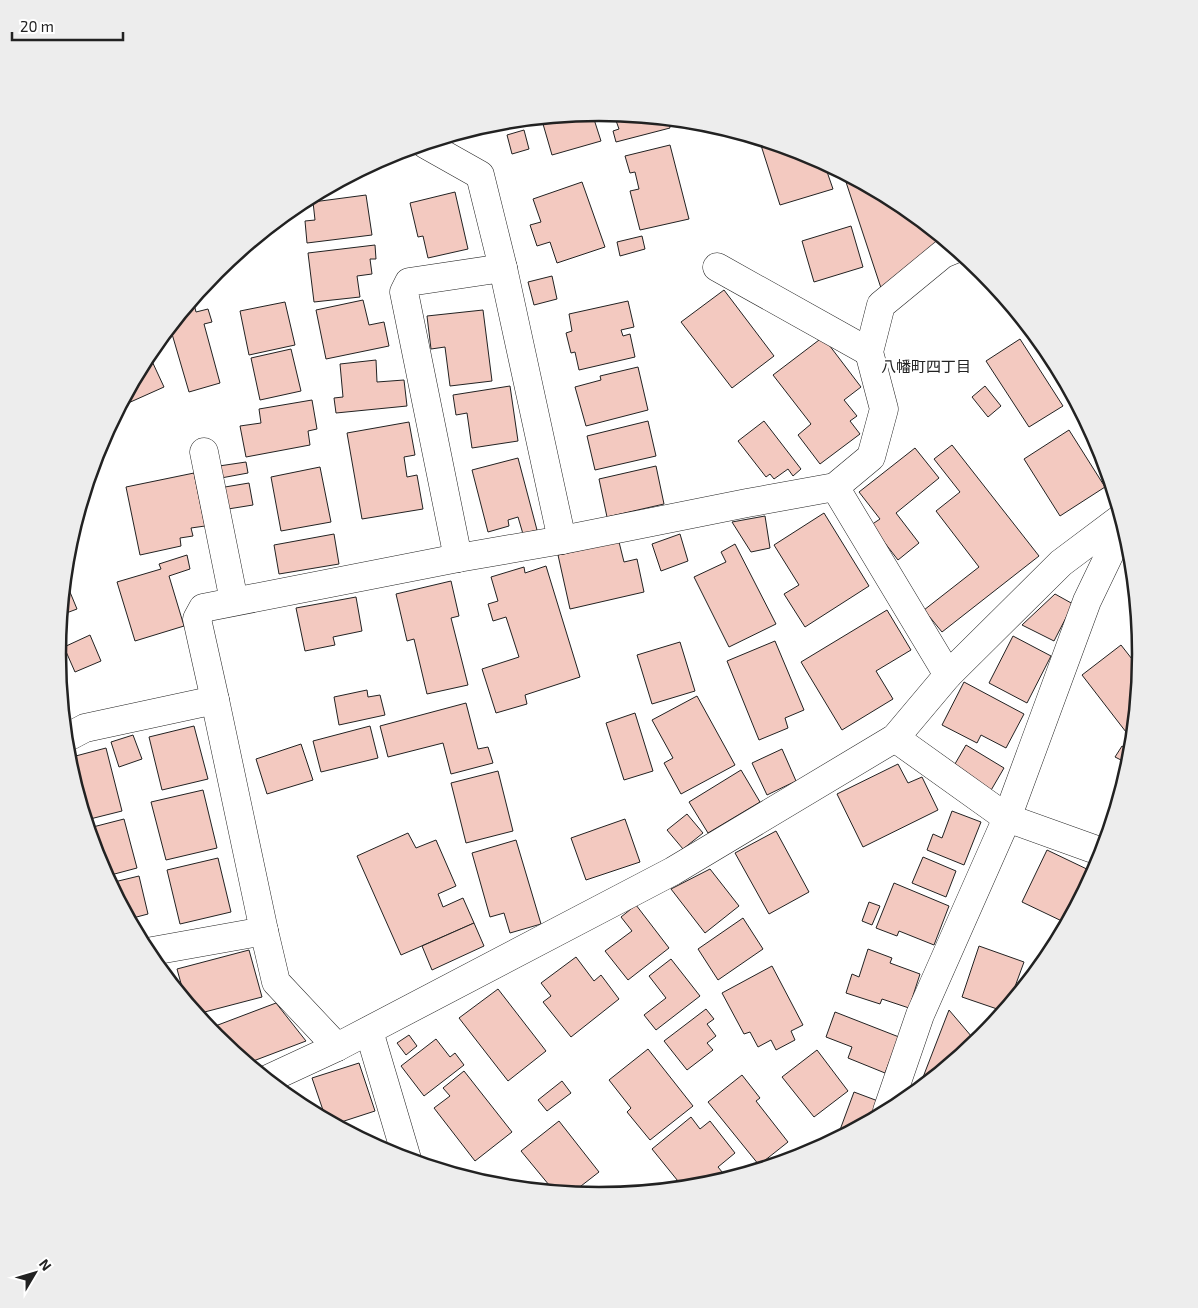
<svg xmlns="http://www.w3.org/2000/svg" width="1198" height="1308" font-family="'Exo 2','Noto Sans JP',sans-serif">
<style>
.building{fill:#f3c9c0;stroke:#222}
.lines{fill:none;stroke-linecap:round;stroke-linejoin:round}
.minor-casing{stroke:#222;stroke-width:29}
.minor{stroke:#fff;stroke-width:28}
.labels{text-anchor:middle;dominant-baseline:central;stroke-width:4;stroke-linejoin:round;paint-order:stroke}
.neighbourhood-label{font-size:15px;fill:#222;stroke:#fff}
.rim{fill:none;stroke:#222;stroke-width:2.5}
</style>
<rect width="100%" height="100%" fill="#fff"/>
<g class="building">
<polygon points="592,113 601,141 552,155 543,124 549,122 548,118"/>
<polygon points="608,113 668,119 670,128 616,142 613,131 619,129 614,115 609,116"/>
<polygon points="524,130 529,149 512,154 507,135"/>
<polygon points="759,139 806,154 824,163 833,189 780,205"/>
<polygon points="670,145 689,219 640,230 630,191 639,189 635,172 630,173 625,156"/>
<polygon points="843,173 900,204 946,241 881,288"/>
<polygon points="582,182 605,247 557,263 550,242 537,246 530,225 541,222 533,199"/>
<polygon points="455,192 468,249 428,258 423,236 418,237 410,203"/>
<polygon points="366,195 372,235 307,243 305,221 315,220 313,202"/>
<polygon points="851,226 863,267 814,282 802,241"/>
<polygon points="642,236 645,249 620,256 617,242"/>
<polygon points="375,245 376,259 370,259 372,274 357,276 360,297 314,302 308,253"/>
<polygon points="552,276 557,299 534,305 528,282"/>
<polygon points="724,290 774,356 732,388 681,322"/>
<polygon points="193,300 196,312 208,309 212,322 204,324 220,383 189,392 170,327"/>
<polygon points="363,300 369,325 384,322 389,346 326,359 316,310"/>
<polygon points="628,301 634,327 621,330 623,336 630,334 635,357 579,370 575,352 571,353 566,333 572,331 569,314"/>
<polygon points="285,302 295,345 249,355 240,311"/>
<polygon points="483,310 492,381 450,386 445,347 431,349 427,316"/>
<polygon points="823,337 861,387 844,400 857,416 850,421 860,434 820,464 798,435 811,424 773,375"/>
<polygon points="1020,339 1063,406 1029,427 986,361"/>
<polygon points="154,346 158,355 151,359 164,387 126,404 124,400 149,353"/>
<polygon points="291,349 301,391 260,400 251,358"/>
<polygon points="376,360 377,382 404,380 407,406 336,413 334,398 343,397 340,364"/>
<polygon points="638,367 648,410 586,426 575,387 601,380 600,376"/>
<polygon points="510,386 518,441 472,448 467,413 456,415 453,395"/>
<polygon points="985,386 1001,406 988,417 972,397"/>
<polygon points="312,400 317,429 308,431 310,445 246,457 240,426 261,423 259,409"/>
<polygon points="648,421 656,456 595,470 587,436"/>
<polygon points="764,421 801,469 793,476 788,469 774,479 770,474 766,477 738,441"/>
<polygon points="409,422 415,455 404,457 407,477 417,475 423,509 362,519 347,433"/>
<polygon points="1069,430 1105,487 1060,516 1024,459"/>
<polygon points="952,445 1039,556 942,632 924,610 979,567 936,511 960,492 934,459"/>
<polygon points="915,448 939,478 896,513 919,543 898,560 871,525 880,519 859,492"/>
<polygon points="518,458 537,530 523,534 518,517 508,520 509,526 488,532 472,470"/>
<polygon points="246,462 248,473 221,478 219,466"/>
<polygon points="656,466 664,504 607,517 599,479"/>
<polygon points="320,467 331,522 281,531 271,477"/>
<polygon points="194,473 205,526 191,528 193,536 180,538 181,546 140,555 126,487"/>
<polygon points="249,483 253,505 228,509 225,487"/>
<polygon points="824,513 869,586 805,627 784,594 799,585 774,545"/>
<polygon points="765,516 770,548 751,552 732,522"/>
<polygon points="334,534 339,564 279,574 274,545"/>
<polygon points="680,534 688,561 661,571 652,544"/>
<polygon points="619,542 624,562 637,559 644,592 570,609 558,555"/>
<polygon points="735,544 776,624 729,647 694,577 726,562 721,552"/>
<polygon points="187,555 190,569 169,576 184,626 135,641 117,582 161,569 159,564"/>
<polygon points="546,566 580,677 525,695 527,704 496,713 482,669 519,657 506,617 493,621 488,604 498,601 491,577 524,567 525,573"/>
<polygon points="65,580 77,609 61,615"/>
<polygon points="451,581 459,616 451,618 468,685 427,694 414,639 407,641 396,594"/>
<polygon points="1055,594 1073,604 1054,641 1022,625"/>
<polygon points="356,597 362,631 333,637 335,645 305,651 296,608"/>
<polygon points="887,610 911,650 876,671 893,699 842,730 801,662"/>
<polygon points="90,635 101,661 75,672 64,647"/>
<polygon points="1013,636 1051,656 1027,703 989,683"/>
<polygon points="775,641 804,710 785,718 788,728 759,740 727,661"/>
<polygon points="680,642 695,691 652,704 637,655"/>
<polygon points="1121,645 1139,668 1133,727 1126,732 1082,675"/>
<polygon points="964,682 1024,714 1006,748 981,735 977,743 942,725"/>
<polygon points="367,690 368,697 380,695 385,715 339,725 334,697"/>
<polygon points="697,696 735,765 681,794 664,763 673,758 652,720"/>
<polygon points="466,703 478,749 488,747 493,763 451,774 443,743 388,757 380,726"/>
<polygon points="635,713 653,771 624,780 606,723"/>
<polygon points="194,726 208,779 162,790 149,737"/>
<polygon points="370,726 378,758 321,772 313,741"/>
<polygon points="133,735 142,759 119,767 111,742"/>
<polygon points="301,744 313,780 267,794 256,759"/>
<polygon points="966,745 1004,768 990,792 952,769"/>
<polygon points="1122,746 1131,752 1129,764 1115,757"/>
<polygon points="106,748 122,811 86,820 68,758"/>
<polygon points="782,749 796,781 767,795 752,763"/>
<polygon points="898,764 908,783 922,777 938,810 863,847 837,794"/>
<polygon points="741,770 760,802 708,833 689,802"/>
<polygon points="498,771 513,831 466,843 451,783"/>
<polygon points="203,790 217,848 166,860 151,802"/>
<polygon points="952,811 981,822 964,865 927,850 933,834 942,838"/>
<polygon points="687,814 703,833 683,849 667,830"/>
<polygon points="124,819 137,868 107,876 99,861 89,828"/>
<polygon points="625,819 640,862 586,880 571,838"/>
<polygon points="776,831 809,892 769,914 735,853"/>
<polygon points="408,833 416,848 436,840 456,886 438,894 443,907 463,898 474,923 401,955 357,856"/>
<polygon points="516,840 541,924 510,933 504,913 490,917 472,853"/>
<polygon points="1047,850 1093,872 1066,923 1022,902"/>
<polygon points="923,857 956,871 946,897 912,883"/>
<polygon points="218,858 231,912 180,924 167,870"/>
<polygon points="710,869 739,906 705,933 671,889"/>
<polygon points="139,876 148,914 129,919 110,883"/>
<polygon points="894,883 949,906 934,945 899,931 897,936 876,928"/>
<polygon points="869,902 880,906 872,925 862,921"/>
<polygon points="636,905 669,948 628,980 605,951 632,931 621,917"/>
<polygon points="743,918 763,949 718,980 698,949"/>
<polygon points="474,923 484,946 432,970 422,946"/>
<polygon points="979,946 1024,962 1009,1003 1003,1011 962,997"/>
<polygon points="868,949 892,958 890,963 920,974 909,1008 882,999 880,1004 846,993 852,974 859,977"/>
<polygon points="249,950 262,997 197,1014 185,998 177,969"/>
<polygon points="576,957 594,981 601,975 619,999 571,1037 543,1002 551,996 541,983"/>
<polygon points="671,959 700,996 656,1030 644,1015 666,998 649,976"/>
<polygon points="167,966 170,981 159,968"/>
<polygon points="772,966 803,1025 791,1031 795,1040 776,1050 771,1040 758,1047 750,1032 744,1034 722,993"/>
<polygon points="498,989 546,1051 508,1081 459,1018"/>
<polygon points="276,1003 306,1041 248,1063 217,1037 210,1028"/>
<polygon points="706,1009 714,1019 707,1024 716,1036 707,1043 713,1050 687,1070 664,1041"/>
<polygon points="949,1010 972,1037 967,1049 922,1086 920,1085"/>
<polygon points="835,1012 899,1037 885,1073 848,1058 852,1047 826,1037"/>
<polygon points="409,1035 417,1046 406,1055 397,1043"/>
<polygon points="436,1039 450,1057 455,1053 464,1065 424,1096 401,1066"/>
<polygon points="648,1049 693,1106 650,1140 627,1112 631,1108 609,1080"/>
<polygon points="817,1050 848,1091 814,1117 782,1077"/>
<polygon points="359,1063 375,1111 335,1124 326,1119 312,1078"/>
<polygon points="464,1071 512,1132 475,1161 434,1108 450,1096 443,1088"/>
<polygon points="742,1075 760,1098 756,1101 788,1142 759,1165 708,1102"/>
<polygon points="562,1081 571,1093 547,1111 538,1100"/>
<polygon points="854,1092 878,1101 872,1119 837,1138"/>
<polygon points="691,1117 700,1129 710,1121 735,1153 718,1167 727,1178 704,1185 695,1186 689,1180 682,1186 652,1149"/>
<polygon points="559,1121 599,1172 572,1193 554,1191 521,1151"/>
</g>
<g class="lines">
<defs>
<g id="minor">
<polyline points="425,144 480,175 503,268"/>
<polyline points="717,267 869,352"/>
<polyline points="204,452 234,601"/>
<polyline points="835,487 948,675"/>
<polyline points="458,558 404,292 409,282 503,268 562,540"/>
<polyline points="215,700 197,619 203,608 458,558 562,540 747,503 835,487 871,457 884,409 869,352 881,305 943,254 955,249"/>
<polyline points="66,738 85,728 215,700 264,931 147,952"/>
<polyline points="895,738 1007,818 1102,852"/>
<polyline points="264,931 276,982 337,1047"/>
<polyline points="369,1031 407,1159"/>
<polyline points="268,1079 337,1047 673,871 895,738 948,675 1061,563 1121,518"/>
<polyline points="887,1111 920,1015 1007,818 1087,601 1123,526"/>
</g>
</defs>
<use href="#minor" class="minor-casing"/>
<use href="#minor" class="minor"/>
</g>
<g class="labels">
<g class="neighbourhood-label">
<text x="926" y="366">八幡町四丁目</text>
</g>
</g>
<path d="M0 0H1198V1308H0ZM66 654a533 533 0 1 1 1066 0a533 533 0 1 1-1066 0Z" fill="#ededed" fill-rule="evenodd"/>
<path class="rim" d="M66 654a533 533 0 1 1 1066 0a533 533 0 1 1-1066 0Z"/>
<g transform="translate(35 1273) rotate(52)" stroke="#ffffff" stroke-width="4" paint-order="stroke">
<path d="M0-4L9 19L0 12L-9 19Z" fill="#222222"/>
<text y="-8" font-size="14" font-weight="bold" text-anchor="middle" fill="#222222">N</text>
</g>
<path d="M12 32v8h111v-8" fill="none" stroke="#222222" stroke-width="2.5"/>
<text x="20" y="32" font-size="15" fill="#222222" stroke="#ffffff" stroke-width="4" paint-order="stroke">20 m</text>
</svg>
